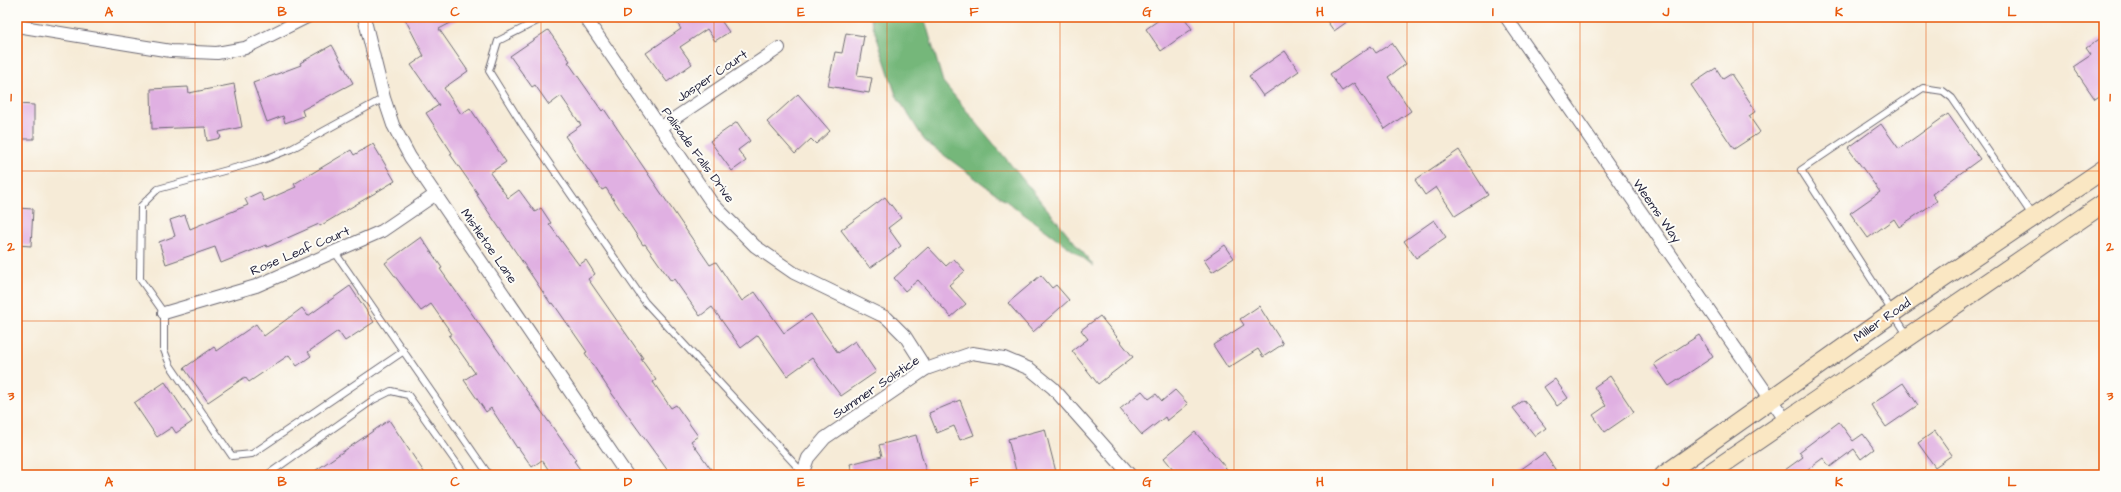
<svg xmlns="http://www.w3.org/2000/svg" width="2121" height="492" font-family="'Architects Daughter',sans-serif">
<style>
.forest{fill:#75b77a;stroke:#4c6c5a}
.building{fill:#e0b0e2}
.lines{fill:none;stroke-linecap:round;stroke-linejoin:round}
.service-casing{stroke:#6c6872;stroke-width:8}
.minor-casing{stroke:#6c6872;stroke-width:14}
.secondary-casing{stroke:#6c6872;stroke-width:20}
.service{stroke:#fff;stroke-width:6}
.minor{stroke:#fff;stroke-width:12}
.secondary{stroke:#fae7c3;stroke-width:18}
.grid{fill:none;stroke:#e8590c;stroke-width:1;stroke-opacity:0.55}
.labels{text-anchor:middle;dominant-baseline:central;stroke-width:4;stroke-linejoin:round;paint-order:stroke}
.street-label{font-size:13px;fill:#22223b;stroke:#fdfcf7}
.neatline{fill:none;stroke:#e8590c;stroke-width:1.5}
.grid-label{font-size:13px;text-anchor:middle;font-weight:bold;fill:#e8590c}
</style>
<rect width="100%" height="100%" fill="#fdfcf7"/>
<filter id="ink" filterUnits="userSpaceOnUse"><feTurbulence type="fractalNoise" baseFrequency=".025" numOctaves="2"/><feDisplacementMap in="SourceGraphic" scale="8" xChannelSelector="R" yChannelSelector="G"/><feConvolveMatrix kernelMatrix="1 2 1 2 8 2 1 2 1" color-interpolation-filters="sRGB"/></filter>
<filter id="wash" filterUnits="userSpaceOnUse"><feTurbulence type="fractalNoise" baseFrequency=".012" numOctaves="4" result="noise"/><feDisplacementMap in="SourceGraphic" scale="16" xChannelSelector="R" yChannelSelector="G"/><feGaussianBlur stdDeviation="0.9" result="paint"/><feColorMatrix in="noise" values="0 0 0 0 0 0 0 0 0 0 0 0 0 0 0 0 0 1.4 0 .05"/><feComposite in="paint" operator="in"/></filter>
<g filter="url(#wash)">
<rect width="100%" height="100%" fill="#f6ebd7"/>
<polygon class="forest" points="870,17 924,17 943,82 1094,266 925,141 896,95"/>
<g id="blocks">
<g class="building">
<polygon points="404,17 462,17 439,29 468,71 444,88 461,114 470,108 506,162 490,173 508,198 519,190 535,212 541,208 551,223 549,224 579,265 586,260 595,274 588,279 643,358 641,359 656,380 653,382 671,408 676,405 698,436 691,441 715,475 671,475 610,391 585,353 587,352 553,303 551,304 477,195 478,194 450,154 452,153 426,113 439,105 411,65 424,56"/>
<polygon points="673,17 724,17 720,19 729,32 715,41 707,29 680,47 692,64 667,82 646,53 681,29"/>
<polygon points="1163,17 1184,17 1192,29 1161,51 1146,29"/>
<polygon points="1324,17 1354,17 1334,31"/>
<polygon points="548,30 570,61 568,62 602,111 604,109 710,265 716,262 742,301 755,292 784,333 811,314 838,353 855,341 876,372 841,396 812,358 787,376 758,335 741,348 712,307 700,316 674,279 671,281 645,244 643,245 606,188 602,190 565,136 581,125 561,96 549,105 535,85 532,87 510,56"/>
<polygon points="846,33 864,36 857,76 872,78 869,93 828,86 835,52 842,53"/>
<polygon points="2104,36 2104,93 2095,99 2073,67 2091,55 2086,48"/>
<polygon points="1392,43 1406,64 1388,77 1411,111 1385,129 1354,83 1342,91 1330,74 1371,46 1376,53"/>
<polygon points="332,45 353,83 302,110 304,116 285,123 283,116 267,122 253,83 301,65 300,63"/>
<polygon points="1285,51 1299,71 1263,96 1249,76"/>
<polygon points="1716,68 1723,79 1731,74 1756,111 1749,116 1760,132 1734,149 1691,85"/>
<polygon points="234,84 242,127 219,132 221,138 207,141 205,127 152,129 151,89 188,87 189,93"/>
<polygon points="798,94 830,131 816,144 811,139 795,154 767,122"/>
<polygon points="17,104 34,105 34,139 17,139"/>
<polygon points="1948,114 1980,159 1932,194 1937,201 1899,227 1894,219 1868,238 1850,213 1880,192 1848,148 1881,124 1899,149"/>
<polygon points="737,122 750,141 738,150 746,161 732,171 710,141"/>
<polygon points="373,144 395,181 320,226 319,224 267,247 266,245 221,263 215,247 166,264 159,242 175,236 170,220 185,215 190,229 248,205 245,199 260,192 264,201 296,187 294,184 351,150 354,155"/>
<polygon points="1459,150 1488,195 1455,216 1436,187 1425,195 1415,180"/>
<polygon points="885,197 901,218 888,228 901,246 870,268 841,230"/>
<polygon points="17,208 33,209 31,246 17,245"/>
<polygon points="1434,220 1446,237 1416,258 1404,241"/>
<polygon points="421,237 442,268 440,269 576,460 574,461 584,475 552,475 542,460 532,467 518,447 517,448 491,408 486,412 464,380 475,373 449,336 452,334 431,304 421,311 385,263"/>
<polygon points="1225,245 1234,258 1212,272 1204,260"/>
<polygon points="928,247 946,266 954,259 965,271 949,285 966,304 951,317 918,280 905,291 894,278"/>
<polygon points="1041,275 1052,288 1056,285 1069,300 1033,332 1008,303"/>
<polygon points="350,286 374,322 345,341 338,331 308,352 311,356 297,366 289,355 249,382 245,377 208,402 184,368 214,347 217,351 256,324 264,336 302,308 308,316"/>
<polygon points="1259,306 1283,344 1263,357 1258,349 1228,368 1213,345 1244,325 1240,319"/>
<polygon points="1100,316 1133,357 1098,384 1072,351 1088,339 1081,330"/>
<polygon points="1699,335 1713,357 1669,386 1654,364"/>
<polygon points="1610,376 1634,412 1605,432 1593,415 1606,406 1594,387"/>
<polygon points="1555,379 1568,398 1557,406 1544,387"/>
<polygon points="165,382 192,422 176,433 172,427 157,437 134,403"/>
<polygon points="1903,383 1918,405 1886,427 1871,405"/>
<polygon points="1175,390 1188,404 1167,421 1165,417 1142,435 1120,409 1142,391 1149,399 1156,394 1162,401"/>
<polygon points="960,400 974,435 960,440 954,426 937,433 929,413"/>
<polygon points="1524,400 1546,428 1535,436 1513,408"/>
<polygon points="389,420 426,475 309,475"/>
<polygon points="1839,422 1853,441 1863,434 1874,449 1861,459 1854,449 1830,467 1823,458 1800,475 1778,475 1803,457 1799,452"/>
<polygon points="1045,429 1056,472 1045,475 1017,475 1008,439"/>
<polygon points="1935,431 1952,455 1935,467 1918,443"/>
<polygon points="1195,432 1232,475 1178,475 1164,458"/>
<polygon points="916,435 927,475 853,475 850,464 882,456 879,445"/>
<polygon points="1544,453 1559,475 1513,475"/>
</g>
</g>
</g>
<g filter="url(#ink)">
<use href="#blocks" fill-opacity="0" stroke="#6c6872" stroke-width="1"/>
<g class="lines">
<defs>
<g id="service">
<polyline points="545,17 498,41 489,71 522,124 645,302 803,473"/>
<polyline points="384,98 291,149 260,161 158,189 141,206 140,279 164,313 164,350 170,365 232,456 252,454 404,351"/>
<polyline points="334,251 489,475"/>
<polyline points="1908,336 1801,170 1923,88 1943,91 1952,98 2032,215"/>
<polyline points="267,475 373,400 391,391 408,395 465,475"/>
</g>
<g id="minor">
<polyline points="364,17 384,98 393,125 410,157 627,475"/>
<polyline points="585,17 712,203 755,246 794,273 887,318 905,336 926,369"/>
<polyline points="1506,17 1786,421"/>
<polyline points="17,26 171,51 217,53 245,48 307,17"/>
<polyline points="660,128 779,48"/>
<polyline points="164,313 256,286 382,231 436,194"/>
<polyline points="802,475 808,458 825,438 926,369 972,353 1004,358 1030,369 1053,388 1130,475"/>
</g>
<g id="secondary">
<polyline points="1664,475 1901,307 2104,169"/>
<polyline points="1707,475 2104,203"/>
</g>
</defs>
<use href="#service" class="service-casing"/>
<use href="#minor" class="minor-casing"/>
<use href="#secondary" class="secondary-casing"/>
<use href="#service" class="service"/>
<use href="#minor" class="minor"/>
<use href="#secondary" class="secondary"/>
</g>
</g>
<path class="grid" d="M195,17V475M368,17V475M541,17V475M714,17V475M887,17V475M1060,17V475M1234,17V475M1407,17V475M1580,17V475M1753,17V475M1926,17V475M17,171H2104M17,321H2104"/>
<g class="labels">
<g class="street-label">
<text transform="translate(712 76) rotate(-34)">Jasper Court</text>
<text transform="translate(698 155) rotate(54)">Palisade Falls Drive</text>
<text transform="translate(1657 211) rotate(55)">Weems Way</text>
<text transform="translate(489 246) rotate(55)">Mistletoe Lane</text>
<text transform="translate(300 251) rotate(-23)">Rose Leaf Court</text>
<text transform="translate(1882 320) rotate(-35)">Miller Road</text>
<text transform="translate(876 387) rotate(-34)">Summer Solstice</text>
</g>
</g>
<rect width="2121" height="492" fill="none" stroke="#fdfcf7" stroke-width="44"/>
<rect x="22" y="22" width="2077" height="448" class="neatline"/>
<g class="grid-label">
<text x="109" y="16">A</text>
<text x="282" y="16">B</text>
<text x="455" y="16">C</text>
<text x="628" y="16">D</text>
<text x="801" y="16">E</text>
<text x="974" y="16">F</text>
<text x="1147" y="16">G</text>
<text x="1320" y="16">H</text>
<text x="1493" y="16">I</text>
<text x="1666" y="16">J</text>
<text x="1839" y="16">K</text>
<text x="2012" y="16">L</text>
<text x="11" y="101">1</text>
<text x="2110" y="101">1</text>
<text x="11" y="251">2</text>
<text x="2110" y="251">2</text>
<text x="11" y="400">3</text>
<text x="2110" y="400">3</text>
<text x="109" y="486">A</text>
<text x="282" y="486">B</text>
<text x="455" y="486">C</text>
<text x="628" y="486">D</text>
<text x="801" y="486">E</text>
<text x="974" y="486">F</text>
<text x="1147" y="486">G</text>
<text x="1320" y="486">H</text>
<text x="1493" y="486">I</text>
<text x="1666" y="486">J</text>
<text x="1839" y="486">K</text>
<text x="2012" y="486">L</text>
</g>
</svg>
